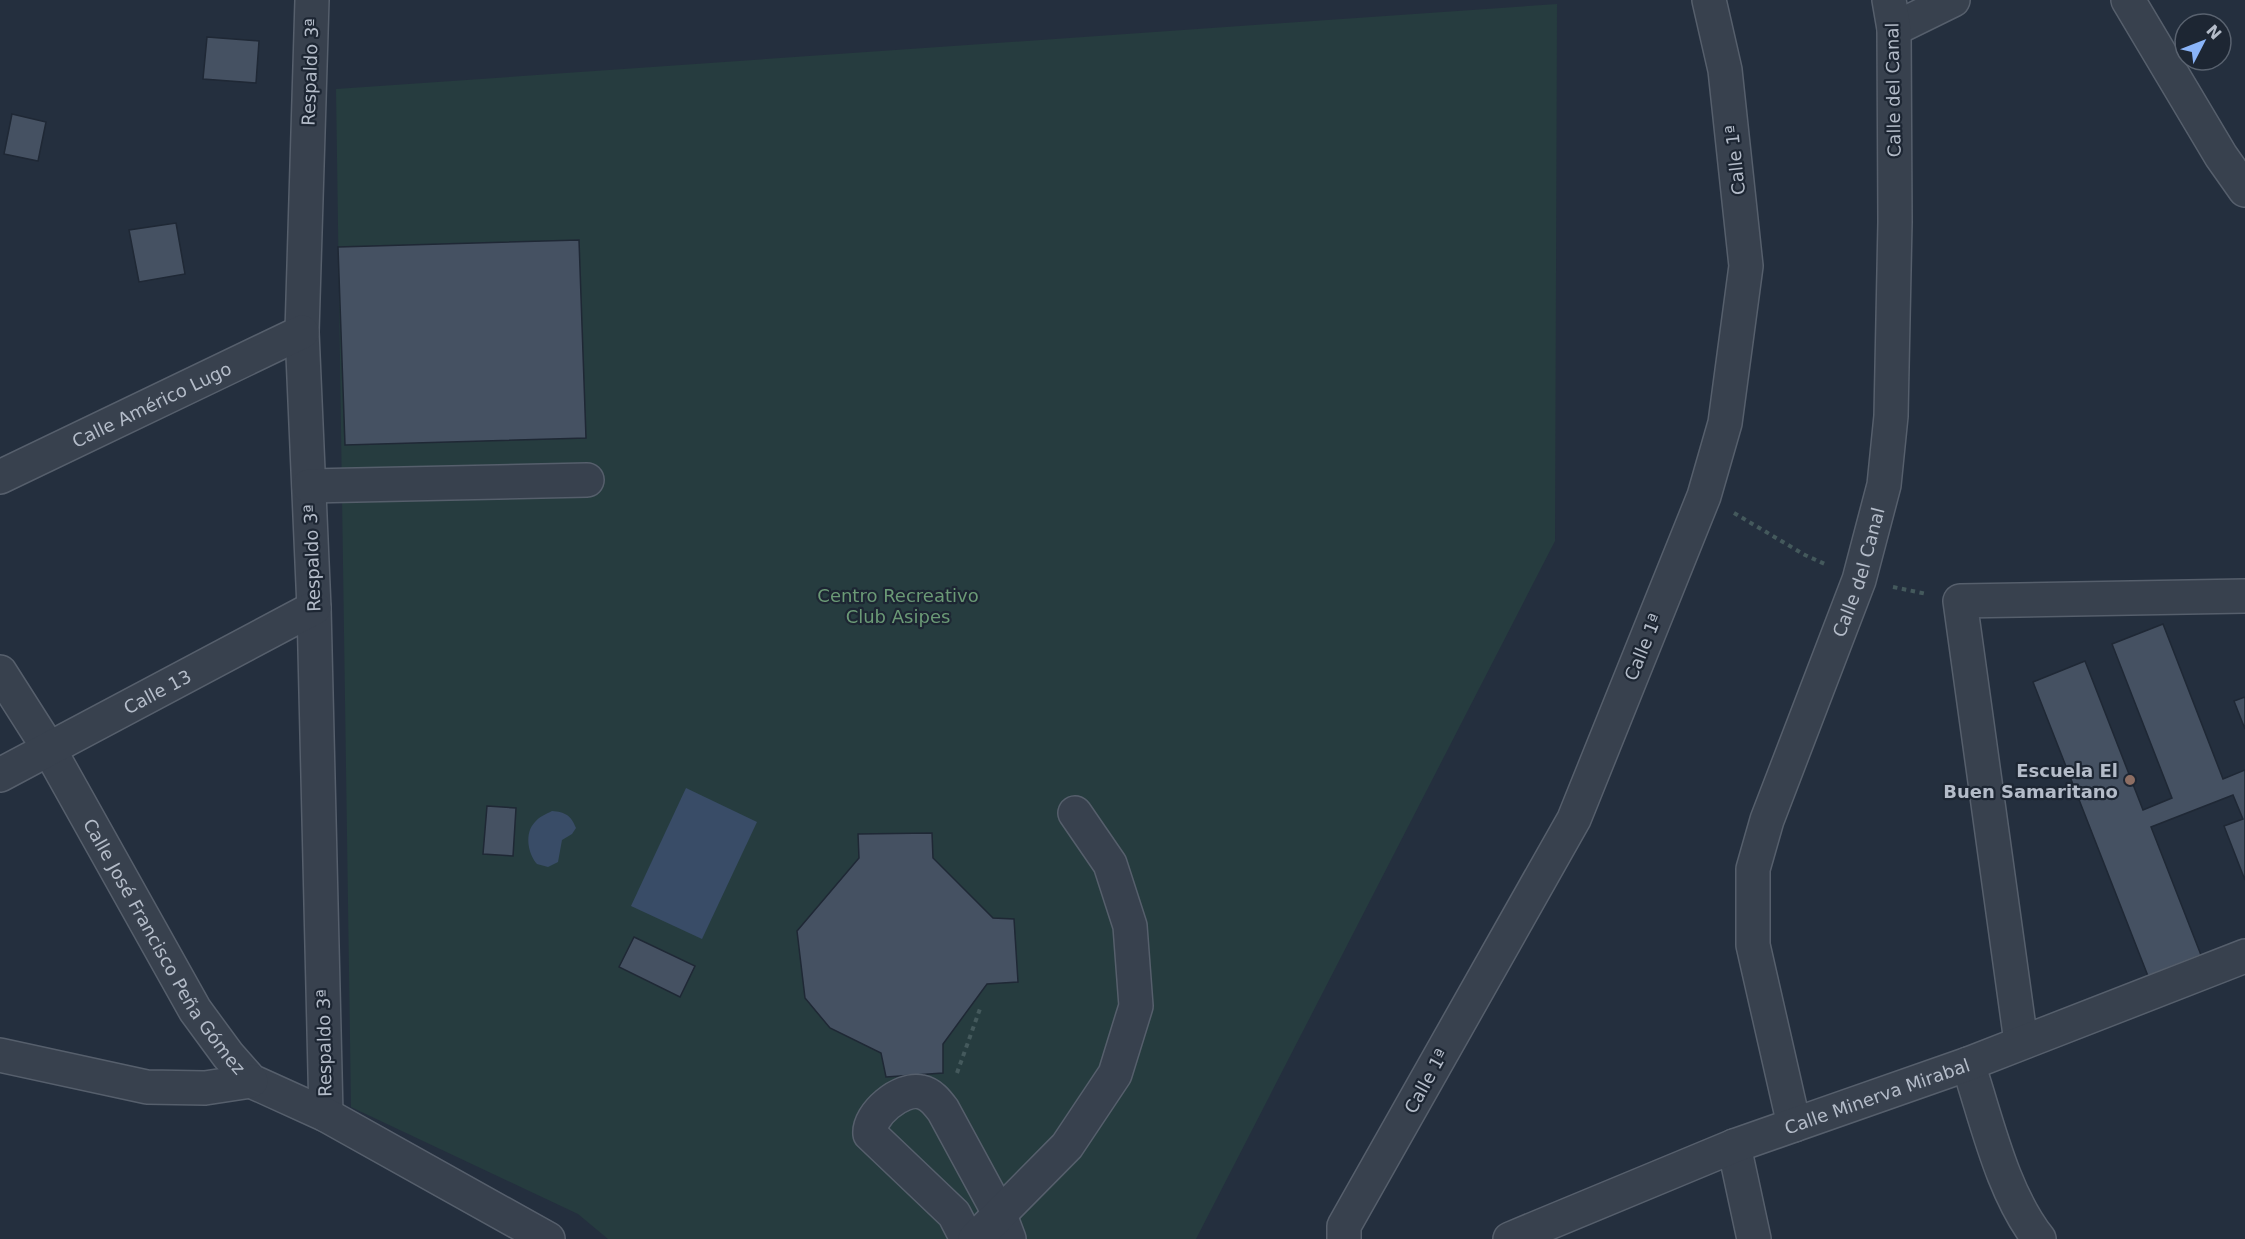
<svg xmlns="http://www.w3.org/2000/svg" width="2245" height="1239" font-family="'DejaVu Sans',sans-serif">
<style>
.green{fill:#263c3f}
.water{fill:#394c67}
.building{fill:#455162;stroke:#1f2835;stroke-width:1.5}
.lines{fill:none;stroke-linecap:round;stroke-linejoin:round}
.minor-casing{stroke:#565f6c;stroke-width:36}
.path{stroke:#44595c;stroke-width:4;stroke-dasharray:4.5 4.5;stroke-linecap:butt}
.minor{stroke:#38414e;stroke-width:33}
.education-dot{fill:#8d6e63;stroke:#1d2633;stroke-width:2}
.labels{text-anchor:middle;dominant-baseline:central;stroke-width:4.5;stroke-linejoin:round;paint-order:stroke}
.street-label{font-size:18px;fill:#b4bcc9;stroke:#1d2633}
.park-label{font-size:18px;fill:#6b9a76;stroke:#1d2633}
.poi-label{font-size:18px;font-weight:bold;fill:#b4bcc9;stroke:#1d2633;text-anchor:end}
</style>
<rect width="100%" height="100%" fill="#242f3e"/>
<polygon class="green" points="1557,4 1555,541 1196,1239 608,1239 578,1214 351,1107 336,89"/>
<g class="water">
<polygon points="686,788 757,822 702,939 631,906"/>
<path d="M552,811C565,812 571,815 576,828L572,834L562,840L558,862L548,867L537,864C528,854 524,833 535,822C539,817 546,814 552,811Z"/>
</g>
<g class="building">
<polygon points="207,37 259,41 256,83 203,79"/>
<polygon points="12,114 46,122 38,161 4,154"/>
<polygon points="176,223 185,274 139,282 129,230"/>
<polygon points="579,240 586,438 345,445 338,247"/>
<polygon points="2163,624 2223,779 2245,770 2245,880 2224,826 2243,819 2233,795 2151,827 2201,955 2148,976 2033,682 2085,661 2143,810 2172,798 2112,644"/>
<polygon points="2245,697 2245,729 2234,701"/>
<polygon points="487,806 516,808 513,856 483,854"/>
<polygon points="932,833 933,858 993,918 1014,919 1018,982 987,984 943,1044 943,1073 886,1077 881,1053 830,1028 805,998 797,931 859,858 858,834"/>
<polygon points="634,937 695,966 680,997 619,967"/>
</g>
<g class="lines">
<defs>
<g id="minor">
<polyline points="312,0 302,332 314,608 326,1115"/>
<polyline points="2128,0 2221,156 2245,190"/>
<polyline points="1894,29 1953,0"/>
<path id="s1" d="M0,477L302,332"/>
<polyline points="309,486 587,480"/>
<path id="s2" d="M0,672L49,749L195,1010L228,1055L251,1081L326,1115L548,1239"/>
<path id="s3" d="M0,775L314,608"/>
<polyline points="2021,1042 1960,601 2245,596"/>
<polyline points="0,1055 147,1087 205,1088 251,1081"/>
<path d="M1968,1064C1987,1121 2002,1192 2039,1239"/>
<path id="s4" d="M1794,1125L1753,945V869L1767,820L1859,580L1884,485L1891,416L1895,222L1894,29L1889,0"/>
<polyline points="1734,1146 1754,1239"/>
<path d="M967,1239L954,1214L870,1134C868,1115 901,1087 921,1092C931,1094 937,1102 943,1110L1000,1215L1009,1239"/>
<polyline points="975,1239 1067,1146 1115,1074 1136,1006 1130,926 1110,864 1075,813"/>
<polyline points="1344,1239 1344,1226 1574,819 1704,496 1725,423 1746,266 1725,70 1709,0"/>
<path id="s5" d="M1510,1239L1734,1146L1968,1064L2245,956"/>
</g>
</defs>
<use href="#minor" class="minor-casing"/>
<g class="path">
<polyline points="1734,513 1805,555 1827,565"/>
<polyline points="1893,587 1927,594"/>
<polyline points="957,1073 981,1006"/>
</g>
<use href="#minor" class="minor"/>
</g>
<circle class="education-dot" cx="2130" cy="780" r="6"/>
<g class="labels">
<g class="street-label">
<text transform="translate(310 72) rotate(-88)">Respaldo 3ª</text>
<text transform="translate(1893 90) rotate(-91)">Calle del Canal</text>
<text transform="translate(1735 160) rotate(-96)">Calle 1ª</text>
<text stroke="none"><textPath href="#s1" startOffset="168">Calle Américo Lugo</textPath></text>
<text transform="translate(312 558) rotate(-92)">Respaldo 3ª</text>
<text stroke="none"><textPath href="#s4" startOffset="576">Calle del Canal</textPath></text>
<text transform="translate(1643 647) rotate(-68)">Calle 1ª</text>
<text stroke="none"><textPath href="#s3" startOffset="178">Calle 13</textPath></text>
<text stroke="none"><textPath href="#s2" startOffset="320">Calle José Francisco Peña Gómez</textPath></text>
<text transform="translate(324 1043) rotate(-91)">Respaldo 3ª</text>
<text transform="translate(1426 1081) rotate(-61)">Calle 1ª</text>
<text stroke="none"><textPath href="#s5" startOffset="394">Calle Minerva Mirabal</textPath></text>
</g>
<g class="park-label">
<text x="898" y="595">Centro Recreativo<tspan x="898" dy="21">Club Asipes</tspan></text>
</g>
<g class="poi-label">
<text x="2118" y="770">Escuela El<tspan x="2118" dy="21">Buen Samaritano</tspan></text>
</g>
</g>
<g transform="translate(2203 42) rotate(48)"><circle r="28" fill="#1d2633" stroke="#59626f" stroke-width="1.5"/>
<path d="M0-4.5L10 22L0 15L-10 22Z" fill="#8ab4f8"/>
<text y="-9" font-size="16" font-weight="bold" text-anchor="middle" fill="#b4bcc9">N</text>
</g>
</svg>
